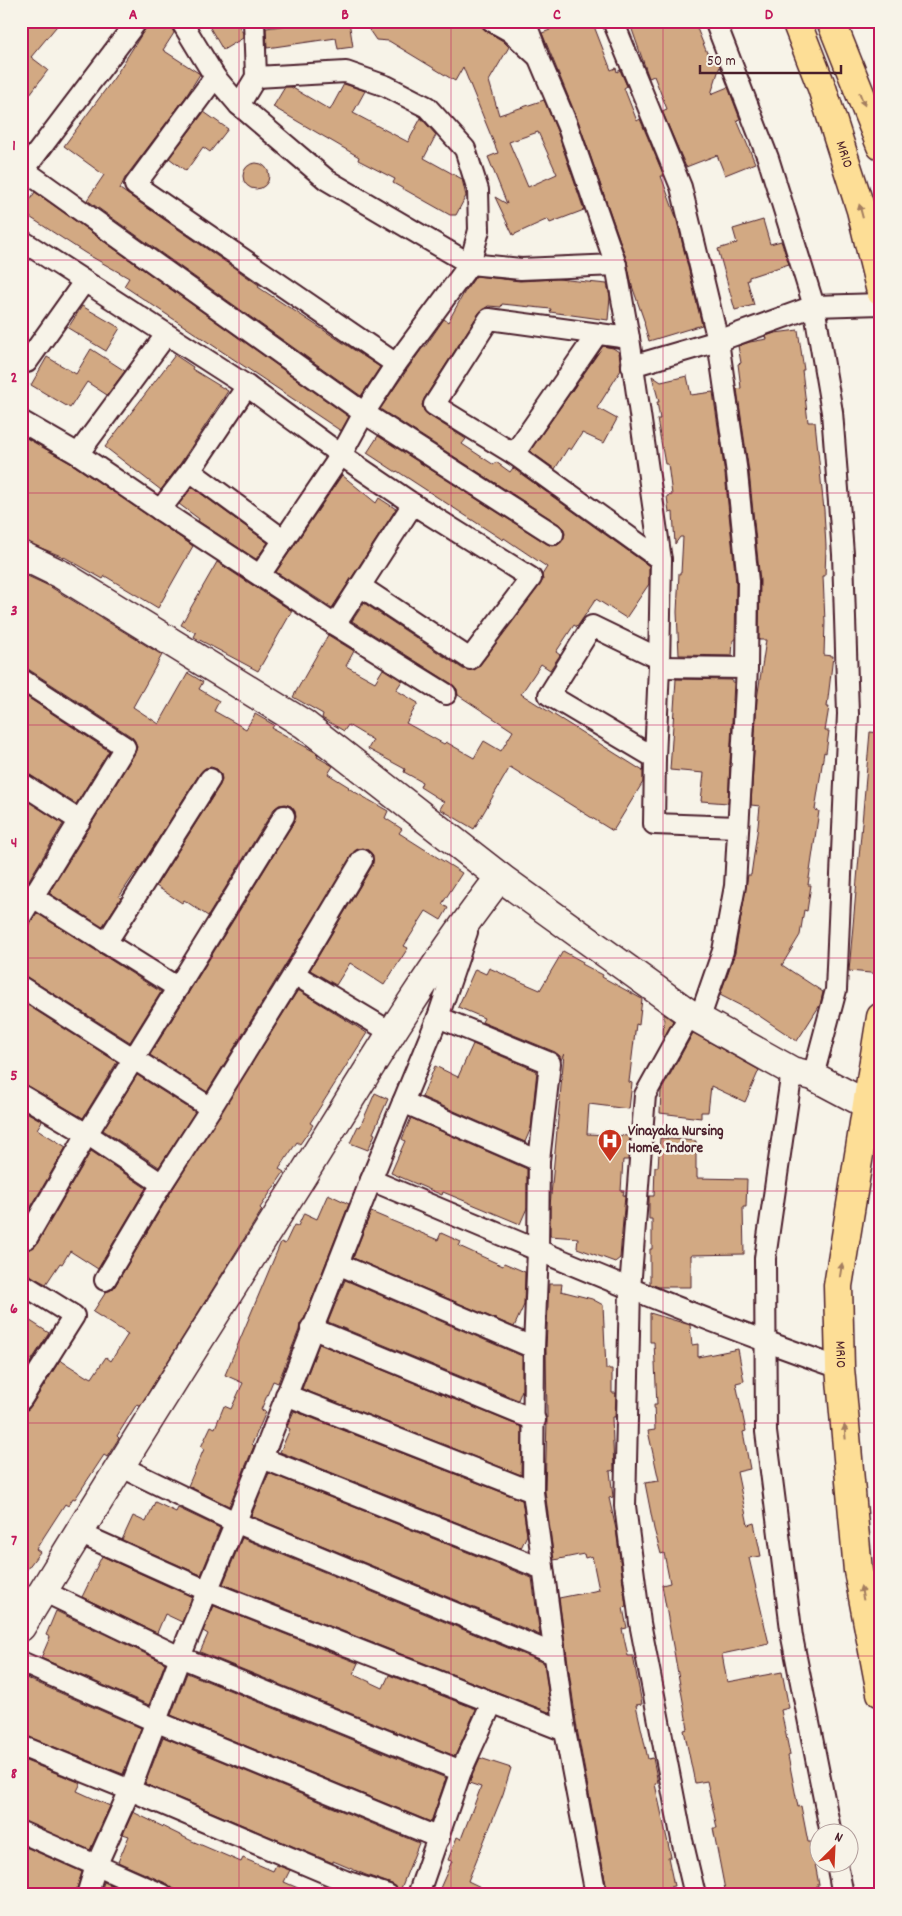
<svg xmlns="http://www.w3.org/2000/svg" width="902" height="1916" font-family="Dekko,sans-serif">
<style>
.building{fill:#d2a983;stroke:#4a1f2b;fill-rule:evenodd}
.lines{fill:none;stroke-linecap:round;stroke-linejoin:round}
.street-casing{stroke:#4a1f2b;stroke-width:24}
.secondary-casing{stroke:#4a1f2b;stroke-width:31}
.primary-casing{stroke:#4a1f2b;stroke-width:31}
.street{stroke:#f7f3e8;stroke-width:20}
.secondary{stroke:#f7f3e8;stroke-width:28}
.primary{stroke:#fdde96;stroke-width:28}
.oneway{fill:#a47e60}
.grid{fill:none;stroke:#c2185b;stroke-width:1;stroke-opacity:0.55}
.labels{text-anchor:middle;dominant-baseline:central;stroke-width:5;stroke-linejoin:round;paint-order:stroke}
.street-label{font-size:15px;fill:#4a1f2b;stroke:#f7f3e8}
.poi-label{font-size:15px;font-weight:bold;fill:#4a1f2b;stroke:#f7f3e8;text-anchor:start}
.neatline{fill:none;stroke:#c2185b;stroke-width:2}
.grid-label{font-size:16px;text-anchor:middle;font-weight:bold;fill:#c2185b}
</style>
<rect width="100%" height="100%" fill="#f7f3e8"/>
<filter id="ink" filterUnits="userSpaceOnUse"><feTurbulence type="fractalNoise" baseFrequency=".02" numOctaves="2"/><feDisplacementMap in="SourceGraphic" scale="10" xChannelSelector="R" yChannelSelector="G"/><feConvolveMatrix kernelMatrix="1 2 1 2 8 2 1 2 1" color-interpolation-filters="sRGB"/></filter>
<g filter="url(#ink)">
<g class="building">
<polygon points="21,21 61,21 31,57 48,70 21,106"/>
<polygon points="150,21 169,22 174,33 163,50 200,74 185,98 125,178 120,189 259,285 258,287 380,367 361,396 87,200 104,175 64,146 114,78"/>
<polygon points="206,21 236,21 243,33 243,38 223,50"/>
<polygon points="320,21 349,21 353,47 338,49 336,38 267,48 266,28"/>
<path d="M363,21H479L486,31L503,41L509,47L489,81L499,115L544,100L557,131L584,210L550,223L548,219L513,235L495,197L507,204L488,157L498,153L463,67L455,81L389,41L376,40ZM538,132L557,174L528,187L509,142Z"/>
<polygon points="547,21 592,21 611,70 616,68 617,72 620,70 627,86 624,88 637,121 640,119 664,176 661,176 676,217 702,325 649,341 644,323 645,323 632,286 627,261 579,123 542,33 550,30"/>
<polygon points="629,21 694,21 707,53 716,57 720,66 711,94 728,87 740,119 737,120 755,163 725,175 717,155 686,167 662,111 667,109 654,76 649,78"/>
<polygon points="344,84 365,91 353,113 408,142 421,118 436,135 424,158 462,179 466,196 456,215 450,215 393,183 395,179 358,160 359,157 273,107 285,87 291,87 330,110"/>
<polygon points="204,112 228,129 210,152 203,147 186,171 169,158"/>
<circle cx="256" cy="176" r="13"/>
<polygon points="35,192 349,417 341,431 124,286 129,278 85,253 22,212"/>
<polygon points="763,220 770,244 781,241 789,264 749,277 749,280 747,280 754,305 735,310 718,249 737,243 733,229"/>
<polygon points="476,276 520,281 558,279 607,284 610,297 608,320 550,312 551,309 502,304 501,307 488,306 479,313 424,399 422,405 424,411 428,415 466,439 462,444 494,465 496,462 510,472 513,468 649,566 649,584 626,618 596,599 577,627 574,625 556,652 560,655 550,670 541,664 521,694 643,771 643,782 613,831 510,767 474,829 440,809 444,802 420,787 422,782 404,772 405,769 368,749 373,740 348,725 344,731 322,718 323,714 293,697 328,635 354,651 346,666 375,682 383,669 402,681 396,690 418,703 406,723 444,744 446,742 474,758 484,741 501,751 513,731 458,695 457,689 452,684 352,621 364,603 463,669 474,670 479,666 540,585 543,580 542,575 547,567 504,538 503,540 397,471 396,472 367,453 378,436 547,544 552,546 558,545 563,540 565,534 564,529 559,524 380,409 411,364 423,347 424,348 444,319 448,322 464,293"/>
<polygon points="82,306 120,328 106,351 68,328"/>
<polygon points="798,330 804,370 802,370 808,422 815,422 824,510 826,547 825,576 823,576 825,622 824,655 833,656 827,707 829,707 825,731 829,731 826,753 824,752 815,810 819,811 808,885 811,885 807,911 804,910 800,935 782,965 823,992 820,1005 797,1041 755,1013 720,995 735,953 748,875 751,875 758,826 760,806 751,805 757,699 766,640 759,640 760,581 749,472 737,389 741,388 738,364 741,363 738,346 750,342 767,339 766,336 775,333"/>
<polygon points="603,346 613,348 619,352 621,370 597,408 617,419 604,443 582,433 571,450 568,448 555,469 530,451"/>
<polygon points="91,349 125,371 107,395 87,382 70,408 31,385 47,357 76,374"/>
<polygon points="175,355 193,367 192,369 228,391 180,464 161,490 105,447"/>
<polygon points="652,376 661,382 687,376 691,395 713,392 725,474 736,583 735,640 733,640 732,656 679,655 677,612 679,573 681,573 683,537 680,537 675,544 673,512 669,513 667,496 672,495 668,464 665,464 660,436 657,419 660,419 657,402 659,402"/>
<polygon points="21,435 72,464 193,546 158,608 105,576 103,579 66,558 21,540"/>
<polygon points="342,475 376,503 379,498 396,509 332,608 276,572"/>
<polygon points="192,487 268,543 256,559 198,521 199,519 179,504"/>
<polygon points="217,562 292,611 258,671 194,637 196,633 181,625"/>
<polygon points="21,573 49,586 162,655 133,707 159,724 188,673 203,682 199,689 219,701 214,711 246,729 255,714 274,725 272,728 315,752 318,755 317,757 333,766 328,774 349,787 348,788 388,811 385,818 402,829 399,833 462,873 442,904 448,908 441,920 426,911 404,946 408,948 384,985 350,963 336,985 310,970 372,866 373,855 368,850 363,848 356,850 207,1092 150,1055 294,822 296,817 295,811 291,806 285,804 279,805 274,809 208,916 184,900 182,903 156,886 220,785 222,779 221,774 217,769 211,767 205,768 200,773 136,874 135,873 119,897 121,898 102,927 49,893 135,753 137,747 135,741 132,737 28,669 21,667"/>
<polygon points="676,679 732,680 732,682 734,682 728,803 701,801 704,773 670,770"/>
<polygon points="21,693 109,751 76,804 27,773 21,771"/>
<polygon points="870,732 881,733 881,974 849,971"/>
<polygon points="21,797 63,824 21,893"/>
<polygon points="37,913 161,992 130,1042 27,977 21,975 21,928 27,926"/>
<polygon points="563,951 583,962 582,964 603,975 602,977 642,999 639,1025 636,1024 629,1082 632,1083 629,1109 589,1104 587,1134 630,1136 628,1160 623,1160 621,1191 624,1191 623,1195 625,1195 620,1258 615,1262 577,1248 578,1238 550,1236 550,1206 564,1054 561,1060 560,1056 555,1052 482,1022 484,1018 458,1007 475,969 486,974 489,968 540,990"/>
<polygon points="298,990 367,1033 310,1123 313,1125 300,1144 297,1142 279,1169 284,1172 260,1208 262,1210 140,1406 137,1404 117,1436 119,1438 107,1457 104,1455 75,1499 73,1498 68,1506 65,1504 36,1549 40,1552 21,1577 21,1477 27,1468 21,1465 21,1412 27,1410 31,1406 60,1360 87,1377 88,1376 92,1378 106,1357 111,1361 128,1334 93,1312 106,1292 111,1290 115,1286 172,1190"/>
<polygon points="21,1001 117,1062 83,1118 27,1085 21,1083"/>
<polygon points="664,1014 673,1021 663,1039"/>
<polygon points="693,1033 759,1070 745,1102 711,1086 708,1112 701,1112 701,1118 660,1113 661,1091"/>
<polygon points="473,1044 537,1071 531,1128 525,1142 422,1097 435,1066 458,1077"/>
<polygon points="137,1075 195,1112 159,1167 103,1130"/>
<polygon points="375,1093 388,1099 373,1133 375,1134 368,1150 350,1143 358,1126 360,1127"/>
<polygon points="21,1109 42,1121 37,1129 66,1147 21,1224"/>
<polygon points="411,1118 527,1169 527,1208 520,1224 443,1192 442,1195 391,1173 405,1141 402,1139"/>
<polygon points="660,1138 696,1141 696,1169 697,1169 697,1178 747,1179 746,1207 743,1207 744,1254 691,1255 691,1287 659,1287 650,1284 650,1249 652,1249 652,1219 649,1219 649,1196 654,1196 655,1167 658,1167"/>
<polygon points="91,1151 146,1188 98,1269 70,1251 62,1264 60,1263 46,1284 21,1271 21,1248 27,1250 32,1248 37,1244"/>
<polygon points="328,1194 349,1204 304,1319 300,1324 299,1330 278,1383 273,1381 261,1410 266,1412 252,1444 254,1446 229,1506 188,1486 204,1449 201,1447 211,1426 215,1428 224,1406 231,1409 243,1383 225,1375 281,1242 285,1244 294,1225 298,1226 304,1213 317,1219"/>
<polygon points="371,1212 438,1240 441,1233 461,1242 459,1246 503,1266 504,1263 525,1272 524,1305 514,1327 353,1258"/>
<polygon points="345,1280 522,1356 522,1390 518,1400 328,1322"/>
<polygon points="549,1284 562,1284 561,1291 592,1299 603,1305 606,1369 612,1369 612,1393 616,1393 615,1417 612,1417 614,1470 610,1471 613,1497 609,1498 616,1529 626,1607 623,1608 627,1628 622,1629 628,1656 633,1656 642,1704 636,1705 648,1759 653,1758 658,1783 655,1784 671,1857 668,1857 674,1886 628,1895 608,1895 577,1729 559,1598 599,1590 592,1556 585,1558 584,1554 554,1560 545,1491 547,1419 546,1348"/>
<polygon points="650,1313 690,1325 692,1345 698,1344 698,1357 738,1349 744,1381 736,1383 746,1431 743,1432 750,1469 737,1472 748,1525 754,1523 761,1556 749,1558 769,1644 722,1654 727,1682 782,1672 789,1708 781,1710 790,1755 788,1756 798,1807 801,1806 808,1842 811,1842 819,1885 817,1885 819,1895 726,1895 713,1828 717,1828 707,1781 695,1783 684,1730 688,1729 662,1585 670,1583 664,1553 661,1554 654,1529 645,1483 659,1481 648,1431 655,1430 654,1405 657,1405 654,1342 650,1342"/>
<polygon points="21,1315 49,1333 21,1377"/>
<polygon points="319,1344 522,1427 521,1475 302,1389"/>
<polygon points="294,1411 522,1500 527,1535 521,1548 280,1452 290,1429 287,1427"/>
<polygon points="269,1473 532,1578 540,1635 251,1516"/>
<polygon points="155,1502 176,1512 178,1508 220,1528 201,1575 122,1540 133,1516 146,1522"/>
<polygon points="242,1538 544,1663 551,1713 223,1584"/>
<polygon points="102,1556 192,1597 182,1622 165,1614 157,1633 82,1597"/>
<polygon points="214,1606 358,1663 353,1674 383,1688 389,1675 476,1709 455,1756 200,1652 208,1634 203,1631"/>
<polygon points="56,1611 165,1663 149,1705 41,1658 50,1637 46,1635"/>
<polygon points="187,1673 446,1778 431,1822 171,1715"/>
<polygon points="26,1678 141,1728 123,1774 21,1734 21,1688"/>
<polygon points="163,1737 419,1843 400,1891 392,1884 366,1875 333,1861 333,1863 145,1784"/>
<polygon points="480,1758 511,1768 503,1794 468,1881 497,1895 437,1895 452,1861 448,1860 457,1837 461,1839 481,1787 469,1783"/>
<polygon points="21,1759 81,1783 77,1791 110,1806 90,1850 21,1820"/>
<polygon points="133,1812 192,1841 241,1862 243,1858 273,1871 276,1865 290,1870 284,1882 314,1895 188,1895 172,1888 168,1884 118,1862 129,1836 123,1834"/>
<polygon points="21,1845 82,1872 75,1895 21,1895"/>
<polygon points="104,1882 133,1895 100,1895"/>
</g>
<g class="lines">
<defs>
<g id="street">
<polyline points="181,21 215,77 239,105 327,180 470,264 521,269 616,265"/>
<polyline points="254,21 256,77"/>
<polyline points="492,21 510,31 536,55"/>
<polyline points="525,21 538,56 568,127 616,265 629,338 661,560 659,667 655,758 654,824 738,827"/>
<polyline points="613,21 681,187 718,341 737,473 748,582 747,668 735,886 723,951 699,1020"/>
<polyline points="715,21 768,158 814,306 832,412 843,554 848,714 836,990 813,1076"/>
<polyline points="215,77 135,185 396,364"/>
<polyline points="239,105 256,77 346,72 386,86 427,107 465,149 478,190 479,230 470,264 396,364 364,413 341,455 260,575"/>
<polyline points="24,170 364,413 553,534"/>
<polyline points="21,174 137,21"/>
<polyline points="21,240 247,386 341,455 413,504 531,578 470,659 360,586"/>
<polyline points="166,335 78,454 160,510 335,625 413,504"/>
<polyline points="629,338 489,319 434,405 514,454 661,560"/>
<polyline points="21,358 27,362 84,282"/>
<polyline points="632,366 718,341 814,306 881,304"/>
<polyline points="21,421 78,454"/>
<polyline points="514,454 597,334"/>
<polyline points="190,471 284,540"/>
<polyline points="160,510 190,471 247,386"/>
<polyline points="335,625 446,694"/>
<polyline points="659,667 747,668"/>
<polyline points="21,679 125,747 21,916"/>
<polyline points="655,758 549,695 592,626 658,658"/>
<polyline points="21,783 80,821"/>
<polyline points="33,897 178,988"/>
<polyline points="106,943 210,779"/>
<polyline points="294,974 392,1033"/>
<polyline points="21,987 211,1108"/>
<polyline points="690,1014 645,1095 630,1289 625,1506 640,1623 682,1840 695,1895"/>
<polyline points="438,1017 550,1063 539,1161 538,1250 534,1348 533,1492 565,1731 596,1895"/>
<polyline points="792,1071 765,1258 766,1432 792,1637 831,1834"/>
<polyline points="21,1095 87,1134 162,1184"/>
<polyline points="403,1102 539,1161"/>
<path d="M371,1180C526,1245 681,1313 840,1368"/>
<polyline points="27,1238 87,1134 284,816"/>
<polyline points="338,1264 534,1348"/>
<polyline points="105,1280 162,1184 211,1108 294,974 362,860"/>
<polyline points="21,1283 74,1316 21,1400"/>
<polyline points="311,1328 535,1420"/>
<polyline points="286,1395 533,1492"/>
<polyline points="262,1458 543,1569"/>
<polyline points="120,1466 235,1522 554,1654"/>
<polyline points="79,1533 208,1591 565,1731"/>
<polyline points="43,1591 180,1657 461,1771"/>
<polyline points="21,1662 155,1721 439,1838"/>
<polyline points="21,1746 130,1790 345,1881 388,1895"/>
<polyline points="21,1832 163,1895"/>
<polyline points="837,1864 843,1895"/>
<polyline points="87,1895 96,1866 130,1790 180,1657 262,1458 371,1180 438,1017 467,932"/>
<polyline points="418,1895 461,1771 492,1703"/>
</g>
<g id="secondary">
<polyline points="21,555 62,575 304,724 500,877 690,1014 792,1071 813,1076 881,1112"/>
<path d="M21,1627C112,1478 205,1330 298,1183C363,1079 425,973 500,877"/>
</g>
<g id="primary">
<path id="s1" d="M796,21L822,88L861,210L881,292"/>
<polyline points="831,21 881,146"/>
<path id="s2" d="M881,1017L838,1286L840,1368L858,1571L881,1693"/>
</g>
</defs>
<use href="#street" class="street-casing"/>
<use href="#secondary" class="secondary-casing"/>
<use href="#primary" class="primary-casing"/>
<use href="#street" class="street"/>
<use href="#secondary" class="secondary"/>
<use href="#primary" class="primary"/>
</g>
<defs><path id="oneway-solid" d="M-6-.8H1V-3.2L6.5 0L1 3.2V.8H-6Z" transform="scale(1.25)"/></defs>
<g class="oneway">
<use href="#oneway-solid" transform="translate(862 99) rotate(68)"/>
<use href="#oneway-solid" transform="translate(861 211) rotate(-105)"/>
<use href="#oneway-solid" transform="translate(841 1270) rotate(-81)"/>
<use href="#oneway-solid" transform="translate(845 1432) rotate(-95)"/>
<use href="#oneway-solid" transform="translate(862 1593) rotate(-101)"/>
</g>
</g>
<path class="grid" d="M239,21V1895M451,21V1895M663,21V1895M21,260H881M21,493H881M21,725H881M21,958H881M21,1191H881M21,1423H881M21,1656H881"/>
<defs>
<symbol id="hospital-pin" viewBox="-11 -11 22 30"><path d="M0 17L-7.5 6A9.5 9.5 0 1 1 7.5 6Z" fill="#c8321e" stroke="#f7f3e8"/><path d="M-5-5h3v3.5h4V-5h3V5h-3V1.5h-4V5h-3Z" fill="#fff"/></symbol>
</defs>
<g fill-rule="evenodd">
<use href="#hospital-pin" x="596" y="1127" width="28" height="38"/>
</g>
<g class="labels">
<g class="street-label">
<text stroke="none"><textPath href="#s1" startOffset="142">MR10</textPath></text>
<text stroke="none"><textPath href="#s2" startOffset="341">MR10</textPath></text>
</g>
<g class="poi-label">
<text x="628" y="1132">Vinayaka Nursing<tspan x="628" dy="17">Home, Indore</tspan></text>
</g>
</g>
<rect width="902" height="1916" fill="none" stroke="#f7f3e8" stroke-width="55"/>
<g transform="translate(834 1848) rotate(24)"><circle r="24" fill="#f7f3e8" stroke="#b29e9c"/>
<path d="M0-4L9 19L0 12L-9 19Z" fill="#c8321e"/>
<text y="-8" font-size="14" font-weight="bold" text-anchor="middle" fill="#4a1f2b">N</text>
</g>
<path d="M700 65v8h141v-8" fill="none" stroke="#4a1f2b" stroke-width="2.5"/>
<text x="707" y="65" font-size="15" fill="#4a1f2b" stroke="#f7f3e8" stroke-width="4" paint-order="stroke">50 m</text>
<rect x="28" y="28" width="846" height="1860" class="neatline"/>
<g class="grid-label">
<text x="133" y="19">A</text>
<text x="345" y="19">B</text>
<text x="557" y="19">C</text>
<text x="769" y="19">D</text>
<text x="14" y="150">1</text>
<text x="14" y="382">2</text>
<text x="14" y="615">3</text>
<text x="14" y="847">4</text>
<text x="14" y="1080">5</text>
<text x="14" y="1313">6</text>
<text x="14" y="1545">7</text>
<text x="14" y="1778">8</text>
</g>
</svg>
